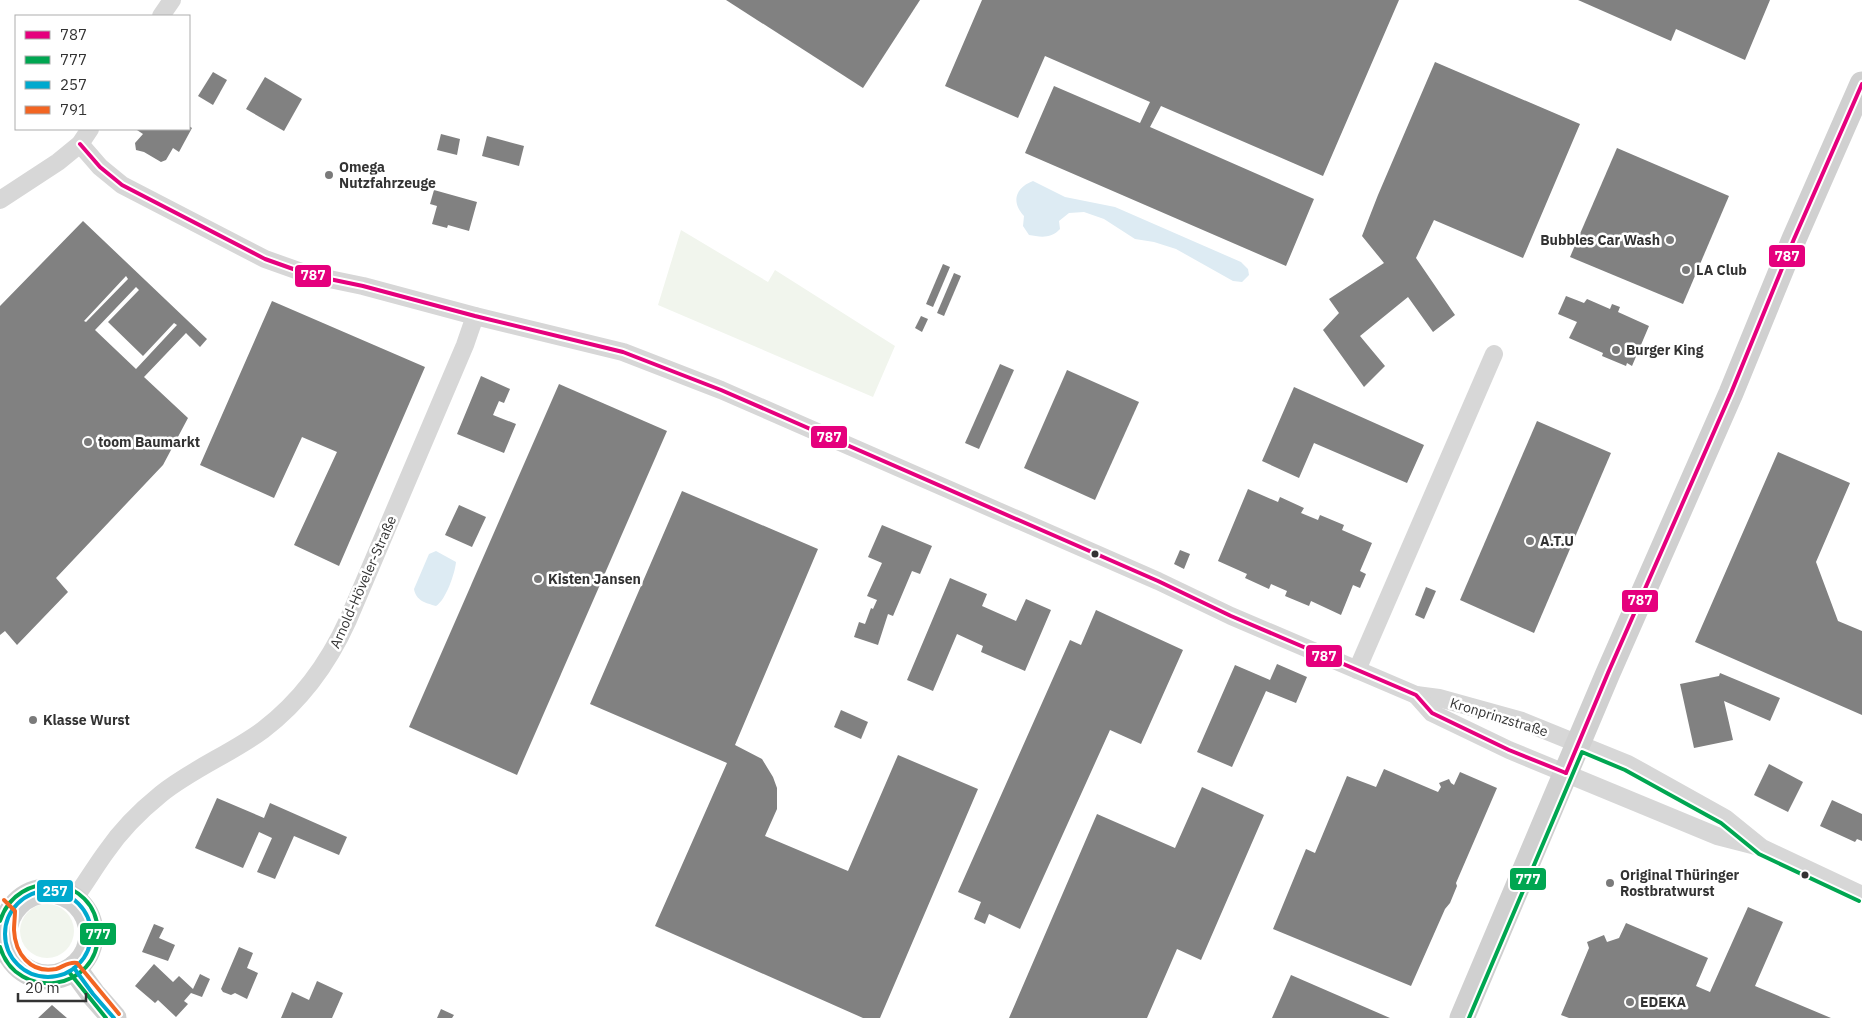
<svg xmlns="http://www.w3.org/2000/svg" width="1862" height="1018" font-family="'IBM Plex Sans',sans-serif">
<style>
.green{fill:#f1f5ed}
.water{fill:#ddebf3}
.building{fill:#818181;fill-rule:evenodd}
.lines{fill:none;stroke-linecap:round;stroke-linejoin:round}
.street{stroke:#d7d7d7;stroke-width:18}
.secondary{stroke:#d0d0d0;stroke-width:25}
.bus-1-casing{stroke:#fff;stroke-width:8}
.bus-2-casing{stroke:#fff;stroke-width:8}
.bus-3-casing{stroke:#fff;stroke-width:8}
.bus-4-casing{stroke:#fff;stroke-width:8}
.bus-1{stroke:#e5007d;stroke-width:4}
.bus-2{stroke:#00a651;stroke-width:4}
.bus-3{stroke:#00a9ce;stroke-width:4}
.bus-4{stroke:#f26522;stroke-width:4}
.poi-dot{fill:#7a7a7a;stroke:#fff;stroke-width:2}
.bus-dot{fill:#333;stroke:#fff;stroke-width:2}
.labels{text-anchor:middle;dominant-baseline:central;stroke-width:5;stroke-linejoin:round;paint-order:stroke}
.poi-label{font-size:14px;font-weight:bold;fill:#333;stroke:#fff;text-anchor:start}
.street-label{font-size:14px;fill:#333;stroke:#fff}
.line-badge{stroke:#fff;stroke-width:2}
.badge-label{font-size:14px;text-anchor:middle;font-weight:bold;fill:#fff}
</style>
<rect width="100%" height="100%" fill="#fff"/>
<g class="green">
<polygon points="681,230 768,282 775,270 895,346 873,397 658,305"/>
<circle cx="47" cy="931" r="27"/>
</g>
<g class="water">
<path d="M1033,181L1065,197L1115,207L1241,262L1248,269L1249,275L1242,282L1233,281L1176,249L1154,242L1135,239L1104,219L1084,212L1069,213L1059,221L1060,229C1051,239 1040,237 1029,235L1023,226L1024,216C1011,202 1015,188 1033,181Z"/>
<path d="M436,551L456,562C455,573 446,600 436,606C426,603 416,601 414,589L429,554Z"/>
</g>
<g class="building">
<polygon points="726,0 920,0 863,88"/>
<polygon points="982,0 1399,0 1323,176 1161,106 1150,127 1314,199 1286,266 1025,153 1054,86 1140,123 1150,102 1045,56 1018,118 945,86"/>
<polygon points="1578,0 1770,0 1745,60 1676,29 1671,41"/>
<polygon points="1435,62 1580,124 1523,258 1434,220 1416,258 1455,315 1433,332 1408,297 1360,336 1385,366 1364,387 1323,330 1339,313 1329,299 1384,263 1362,236 1378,195"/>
<polygon points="213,72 227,80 213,105 198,96"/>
<polygon points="265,77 302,99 284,131 246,109"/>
<polygon points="189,126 192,128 179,152 173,148 166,160 161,162 144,152 136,150 135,143 143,134 137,130 138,129 189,129"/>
<polygon points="441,134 460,139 457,155 437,150"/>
<polygon points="487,136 524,146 519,166 482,156"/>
<polygon points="1617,148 1729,196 1683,304 1570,257"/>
<polygon points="434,190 477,202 469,231 448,225 447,228 432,224 437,206 430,204"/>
<path d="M83,221L207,339L200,347L186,333L144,377L188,418L163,465L56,578L68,592L17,645L5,631L0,635V306ZM126,276L128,279L86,322L84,321ZM136,287L139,290L108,322L143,356L174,323L177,325L136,369L95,330Z"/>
<polygon points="943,264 950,267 933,307 926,304"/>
<polygon points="954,273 961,276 944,316 937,313"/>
<polygon points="1566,296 1584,303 1587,299 1610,309 1612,304 1620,307 1618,312 1649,326 1632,366 1627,363 1626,366 1602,356 1603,353 1569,338 1577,322 1558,314"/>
<polygon points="272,301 425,367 339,566 294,545 337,452 302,437 274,498 200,465"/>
<polygon points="921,316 928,319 922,332 915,328"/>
<polygon points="1000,364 1014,370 979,449 965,443"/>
<polygon points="1067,370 1139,402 1095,500 1024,468"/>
<polygon points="481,376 510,389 504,403 499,401 493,415 516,424 504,453 457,434"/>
<polygon points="559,384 667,431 517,775 409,727"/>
<polygon points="1294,387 1424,445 1407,483 1314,443 1299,478 1262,461"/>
<polygon points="1537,421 1611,453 1534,633 1460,600"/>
<polygon points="1778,452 1850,483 1816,562 1838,621 1862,631 1862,715 1695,642"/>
<polygon points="1248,489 1278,502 1280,497 1304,508 1301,513 1318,520 1320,515 1344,525 1342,530 1372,543 1360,571 1366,574 1360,588 1353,585 1341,615 1311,601 1309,606 1285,596 1287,591 1271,584 1269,589 1245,578 1247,574 1218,561"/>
<polygon points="682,491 818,549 735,745 762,759 773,777 777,788 777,809 765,836 848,871 898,755 978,789 880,1018 863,1018 655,926 727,763 590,704"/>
<polygon points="459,505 486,517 472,547 445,535"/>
<polygon points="882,525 932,546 920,574 912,571 893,616 888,614 878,645 854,637 859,622 865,624 871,608 873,609 877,600 867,596 882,563 868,557"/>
<polygon points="1180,550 1190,554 1184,569 1174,564"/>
<polygon points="950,578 987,594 982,606 1016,621 1026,599 1051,610 1025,671 981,652 983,646 957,634 933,691 907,680"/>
<polygon points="1426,587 1436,591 1424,619 1415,615"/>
<polygon points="1096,610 1183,650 1141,744 1110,730 1020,929 989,914 985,924 974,919 981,902 958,892 1070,640 1081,645"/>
<polygon points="1277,664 1307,677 1296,703 1266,691 1232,767 1197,752 1235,665 1270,680"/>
<polygon points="1720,673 1780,698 1770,721 1724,701 1733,740 1694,748 1680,684 1719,676"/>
<polygon points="841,710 868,722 861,739 834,727"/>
<polygon points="1769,764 1803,782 1788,812 1754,795"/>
<polygon points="1384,769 1438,792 1441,787 1439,783 1449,779 1451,783 1454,785 1460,772 1497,788 1456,883 1457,886 1450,903 1445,909 1411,986 1273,929 1306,849 1315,853 1347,776 1376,787"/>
<polygon points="1202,787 1264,815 1201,960 1177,949 1147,1018 1009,1018 1097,814 1175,848"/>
<polygon points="217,798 264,818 270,803 347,837 339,855 294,836 275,879 257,872 272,838 259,832 243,868 195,848"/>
<polygon points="1832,800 1862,814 1862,841 1857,839 1855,842 1820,826"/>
<polygon points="1748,907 1783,922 1755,986 1831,1018 1569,1018 1561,1015 1589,948 1587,942 1604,935 1607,942 1619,938 1626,923 1708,958 1696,986 1710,992"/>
<polygon points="154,924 164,928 159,938 175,945 168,961 142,952"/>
<polygon points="239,947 253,953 247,968 258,973 247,999 235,993 231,995 223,992 221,989"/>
<polygon points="154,964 173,982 179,976 193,989 200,974 210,979 202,997 191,993 184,1001 188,1004 176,1017 158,1000 155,1003 135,986"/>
<polygon points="1291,975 1390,1018 1272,1018"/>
<polygon points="317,981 343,993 332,1018 281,1018 292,992 309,1000"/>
<polygon points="52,1005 60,1012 67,1018 38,1018"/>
<polygon points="441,1009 454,1015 452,1018 437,1018"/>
</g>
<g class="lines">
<g class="street">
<polyline points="161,16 172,0"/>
<polyline points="80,144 100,167 122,185 265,259 310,275 363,286 475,316 623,352 721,390 1158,581 1231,616 1416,695 1439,698 1522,721 1628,764 1725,818 1762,848 1862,895"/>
<polyline points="0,200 58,162 80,144 90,129"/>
<polyline points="1357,670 1494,354"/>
<polyline points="1416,695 1432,713 1509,750 1717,836 1756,846"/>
<path d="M74,899C85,884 95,867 106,852C121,830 140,811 161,794C192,769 232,753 263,730C301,701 329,662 348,620L465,345L475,316"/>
</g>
<g class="secondary">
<circle cx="48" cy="934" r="43"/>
<polyline points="74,968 93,994 114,1018"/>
<polyline points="1462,1018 1608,673 1731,393 1794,239 1862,84"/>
</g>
<defs>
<g id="bus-1">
<polyline points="80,144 100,167 122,185 265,259 310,275 363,286 475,316 623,352 721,390 1158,581 1231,616 1416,695 1432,713 1509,750 1566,773"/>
<polyline points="1566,773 1608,673 1731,393 1794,239 1862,84"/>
</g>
<g id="bus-2">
<path d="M0,921C17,867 96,875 98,932C100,991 17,1003 0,947"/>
<polyline points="69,972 106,1018"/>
<polyline points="1469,1018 1582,752 1625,770 1721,823 1759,854 1859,901"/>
</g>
<g id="bus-3">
<circle cx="48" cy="934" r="43"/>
<polyline points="74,968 93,994 114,1018"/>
</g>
<path id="bus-4" d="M4,900L15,911C15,917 14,924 14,930C15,953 30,974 56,969C63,967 69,961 77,963L119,1014"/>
</defs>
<use href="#bus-1" class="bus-1-casing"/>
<use href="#bus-2" class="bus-2-casing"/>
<use href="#bus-3" class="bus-3-casing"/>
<use href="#bus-4" class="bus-4-casing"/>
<use href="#bus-1" class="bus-1"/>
<use href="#bus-2" class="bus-2"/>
<use href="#bus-3" class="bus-3"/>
<use href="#bus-4" class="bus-4"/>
</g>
<g class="poi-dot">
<circle cx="329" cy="175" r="5"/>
<circle cx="1670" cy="240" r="5"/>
<circle cx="1686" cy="270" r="5"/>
<circle cx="1616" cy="350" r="5"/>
<circle cx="88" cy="442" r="5"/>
<circle cx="1530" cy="541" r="5"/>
<circle cx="538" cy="579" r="5"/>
<circle cx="33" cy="720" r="5"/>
<circle cx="1610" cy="883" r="5"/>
<circle cx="1630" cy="1002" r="5"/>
</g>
<g class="bus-dot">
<circle cx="1095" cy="554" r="4.5"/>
<circle cx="1805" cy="875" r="4.5"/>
</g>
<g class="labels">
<g class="poi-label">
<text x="339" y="167">Omega<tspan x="339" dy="16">Nutzfahrzeuge</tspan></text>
<text x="1660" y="240" text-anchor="end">Bubbles Car Wash</text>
<text x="1696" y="270">LA Club</text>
<text x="1626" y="350">Burger King</text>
<text x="98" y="442">toom Baumarkt</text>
<text x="1540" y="541">A.T.U</text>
<text x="548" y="579">Kisten Jansen</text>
<text x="43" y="720">Klasse Wurst</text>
<text x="1620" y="875">Original Thüringer<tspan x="1620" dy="16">Rostbratwurst</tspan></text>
<text x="1640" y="1002">EDEKA</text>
</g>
<g class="street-label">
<text transform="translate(363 582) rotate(-66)">Arnold-Höveler-Straße</text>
<text transform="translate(1499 717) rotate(17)">Kronprinzstraße</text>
</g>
</g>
<g class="line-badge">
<rect x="1768" y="244" width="38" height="24" rx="5" fill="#e5007d"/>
<rect x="294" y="264" width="38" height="24" rx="5" fill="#e5007d"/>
<rect x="810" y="425" width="38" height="24" rx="5" fill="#e5007d"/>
<rect x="1621" y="589" width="38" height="24" rx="5" fill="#e5007d"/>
<rect x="1305" y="644" width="38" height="24" rx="5" fill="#e5007d"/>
<rect x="1509" y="867" width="38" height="24" rx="5" fill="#00a651"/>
<rect x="36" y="879" width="38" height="24" rx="5" fill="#00a9ce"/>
<rect x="79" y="922" width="38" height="24" rx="5" fill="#00a651"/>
</g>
<g class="badge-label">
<text x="1787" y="261">787</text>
<text x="313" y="280">787</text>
<text x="829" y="442">787</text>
<text x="1640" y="605">787</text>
<text x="1324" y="661">787</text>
<text x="1528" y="884">777</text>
<text x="55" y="896">257</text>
<text x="98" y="939">777</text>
</g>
<rect x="15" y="15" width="175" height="115" fill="#ffffff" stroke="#adadad"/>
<rect x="25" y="31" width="25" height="8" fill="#e5007d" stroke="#adadad"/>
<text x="60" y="40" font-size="15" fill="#333333">787</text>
<rect x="25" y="56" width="25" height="8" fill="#00a651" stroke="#adadad"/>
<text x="60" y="65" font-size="15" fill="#333333">777</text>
<rect x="25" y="81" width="25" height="8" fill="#00a9ce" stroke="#adadad"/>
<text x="60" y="90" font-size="15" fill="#333333">257</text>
<rect x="25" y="106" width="25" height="8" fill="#f26522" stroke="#adadad"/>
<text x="60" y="115" font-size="15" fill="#333333">791</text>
<path d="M18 993v8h68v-8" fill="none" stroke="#333333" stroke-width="2.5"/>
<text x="25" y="993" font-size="15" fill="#333333" stroke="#ffffff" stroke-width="4" paint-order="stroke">20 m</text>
</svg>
